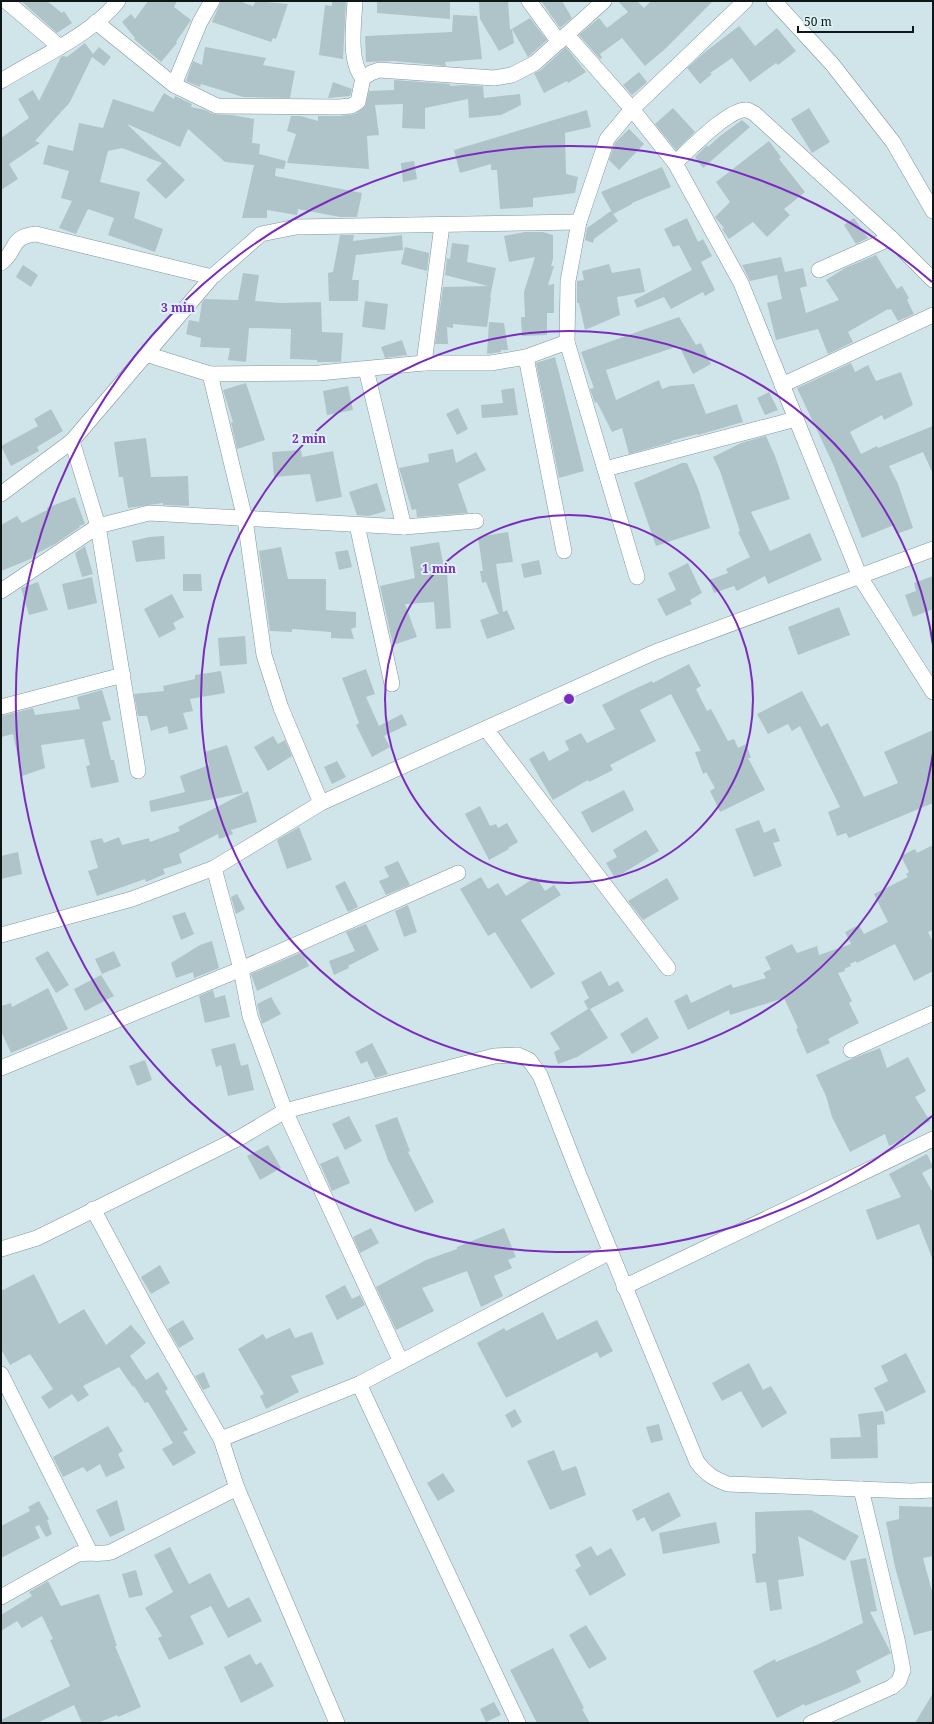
<svg xmlns="http://www.w3.org/2000/svg" width="934" height="1724" font-family="'Noto Serif',serif">
<style>
.building{fill:#afc4c9}
.lines{fill:none;stroke-linecap:round;stroke-linejoin:round}
.minor-casing{stroke:#82969b;stroke-width:16}
.minor{stroke:#fff;stroke-width:15}
.ring{fill:none;stroke:#7b2cbf;stroke-width:2}
.centre{fill:#7b2cbf;stroke:#dcf2f7;stroke-width:2}
.ring-label{font-size:12px;text-anchor:middle;font-weight:bold;fill:#7b2cbf;stroke:#dcf2f7;stroke-width:4;stroke-linejoin:round;paint-order:stroke}
</style>
<rect width="100%" height="100%" fill="#cfe5ea"/>
<g class="building">
<polygon points="21,1 47,1 62,13 64,11 72,23 57,33"/>
<polygon points="148,1 177,1 174,7 191,20 176,42 177,43 161,62 134,39 135,38 122,22 131,14 135,19"/>
<polygon points="221,1 239,1 253,6 256,1 288,4 276,39 273,38 271,42 212,22"/>
<polygon points="332,1 346,1 343,59 319,55 325,5 332,6"/>
<polygon points="377,1 450,1 450,19 377,13"/>
<polygon points="508,1 510,30 530,18 547,40 528,57 512,29 514,43 499,51 480,19 479,2"/>
<polygon points="541,1 562,1 572,18 560,28"/>
<polygon points="618,1 637,1 644,8 651,1 713,1 665,49 645,66 622,38 600,54 602,58 600,59 579,35 599,18 607,28 628,12"/>
<polygon points="453,15 477,16 482,59 445,62 446,66 394,61 366,62 365,36 452,32"/>
<polygon points="739,26 755,46 777,28 796,51 778,65 776,63 750,82 732,58 710,73 712,74 700,84 687,68 705,52"/>
<polygon points="85,43 93,54 99,47 111,57 104,66 92,57 70,102 35,141 40,143 9,164 18,179 1,190 1,138 29,118 18,99 33,90 39,101 61,57 63,56 67,57"/>
<polygon points="205,47 266,58 263,65 295,71 290,98 243,97 201,84 200,87 186,81 193,61 202,65"/>
<polygon points="566,47 586,72 568,83 567,81 544,93 534,73 541,70"/>
<polygon points="639,72 647,82 632,95 623,85"/>
<polygon points="394,80 450,84 450,86 464,85 483,86 484,98 520,94 521,105 501,115 469,118 468,99 425,108 425,129 402,128 403,104 375,105 379,135 367,136 369,169 287,163 296,134 287,131 291,116 301,116 318,121 318,116 340,116 355,114 365,107 369,91 394,90"/>
<polygon points="333,82 352,89 350,96 328,98"/>
<polygon points="164,93 174,99 175,96 192,104 191,107 205,110 213,114 232,115 254,119 252,143 260,144 259,154 286,161 284,169 276,168 275,176 362,193 357,217 340,217 298,209 297,215 267,210 267,218 242,218 254,165 225,162 188,129 180,147 127,124 185,180 166,199 146,180 162,163 122,148 108,151 100,182 140,192 134,218 163,229 155,252 108,235 114,218 88,209 76,234 59,228 72,201 61,198 69,171 43,164 48,145 73,151 79,123 103,128 113,99 153,112"/>
<polygon points="673,108 695,132 676,150 655,124"/>
<polygon points="809,108 830,142 812,153 791,119"/>
<polygon points="587,110 591,127 565,133 566,174 578,177 575,193 533,198 533,207 500,209 497,170 491,170 491,164 460,173 454,150"/>
<polygon points="742,120 750,127 703,168 695,157 707,145 708,147 720,136"/>
<polygon points="629,129 644,144 619,170 609,160 615,143"/>
<polygon points="769,141 781,157 779,159 805,192 784,209 790,215 767,237 753,222 729,239 722,229 724,228 715,217 730,202 716,182"/>
<polygon points="414,161 417,179 403,182 401,163"/>
<polygon points="662,167 671,187 632,203 632,204 613,214 601,192"/>
<polygon points="611,211 618,221 594,239 593,243 585,240 587,228"/>
<polygon points="687,218 698,242 703,239 712,256 701,262 715,290 705,296 703,292 671,309 664,297 637,308 634,300 692,270 679,245 673,247 664,229"/>
<polygon points="854,218 868,238 856,244 844,225"/>
<polygon points="525,232 543,232 553,235 553,259 551,266 554,266 548,285 554,284 554,313 547,313 547,335 522,336 521,317 525,317 524,292 535,257 509,262 504,236"/>
<polygon points="340,235 354,235 353,241 402,235 403,250 356,255 352,280 359,280 358,301 329,301 328,273 333,272"/>
<polygon points="452,243 469,245 467,262 496,268 490,297 491,297 487,327 453,324 453,328 447,327 448,344 435,344 443,287 488,286 445,275 447,258 450,259"/>
<polygon points="405,247 429,253 427,271 401,264"/>
<polygon points="876,255 897,289 902,286 909,298 907,300 914,314 898,321 891,309 889,310 888,309 848,332 853,342 828,354 818,329 776,340 767,303 782,299 777,275 750,281 742,265 781,257 785,272 803,268 807,286 800,288 806,313 839,300 826,280 845,268"/>
<polygon points="609,264 612,273 640,268 645,292 617,297 620,315 585,330 579,303 577,303 577,281 584,280 582,271"/>
<polygon points="23,265 38,275 31,287 16,277"/>
<polygon points="243,273 259,275 255,301 281,303 321,302 322,332 343,333 341,362 317,362 317,360 290,359 291,329 249,328 246,362 228,360 230,348 200,347 201,338 186,334 189,320 199,322 202,302 205,299 238,300"/>
<polygon points="365,301 388,304 385,330 362,327"/>
<polygon points="679,317 696,345 701,343 711,364 693,374 679,346 606,370 616,400 659,380 662,389 670,386 694,384 706,414 737,404 743,422 698,435 697,434 671,441 672,442 629,454 622,428 612,432 597,402 595,403 590,389 594,388 581,352"/>
<polygon points="489,322 504,323 508,350 501,350 501,352 487,354"/>
<polygon points="402,340 407,355 385,358 381,347"/>
<polygon points="555,357 584,471 559,478 536,363"/>
<polygon points="851,363 855,372 868,365 876,381 901,372 913,405 884,420 882,415 850,432 861,454 877,446 878,448 933,426 933,474 923,452 889,466 898,484 913,528 897,534 894,525 862,538 833,464 797,388"/>
<polygon points="246,383 265,440 237,449 231,422 233,422 223,390"/>
<polygon points="348,386 353,410 327,415 323,391"/>
<polygon points="514,388 518,415 482,418 481,405 503,403 501,390"/>
<polygon points="769,392 778,410 765,415 757,398"/>
<polygon points="458,408 468,429 457,435 446,414"/>
<polygon points="51,409 63,431 37,447 39,451 11,466 1,446 38,426 34,419"/>
<polygon points="766,436 775,456 790,499 751,512 770,551 810,533 822,560 768,584 765,576 737,591 734,586 714,593 709,580 728,573 726,569 750,557 738,532 740,531 720,471 713,457 741,443"/>
<polygon points="146,438 151,477 188,476 189,506 163,505 163,503 128,508 123,477 119,477 114,442"/>
<polygon points="453,449 456,463 476,452 486,470 458,484 468,513 417,517 416,509 412,510 399,468 429,462 428,454"/>
<polygon points="301,450 302,457 333,451 342,497 316,502 310,474 274,477 272,452"/>
<polygon points="682,463 687,463 698,488 710,528 656,546 634,483"/>
<polygon points="377,483 386,511 369,516 357,515 349,492"/>
<polygon points="75,497 85,524 79,526 80,527 55,544 32,556 33,558 1,571 1,525 17,516 22,523 47,510 47,508"/>
<polygon points="508,532 513,562 496,564 503,612 507,610 515,629 487,639 480,620 500,613 498,613 486,582 482,583 480,571 483,571 478,537"/>
<polygon points="164,536 165,559 136,562 132,541 149,537"/>
<polygon points="439,542 445,573 447,573 451,628 436,629 434,602 405,604 417,637 393,645 380,586 415,578 410,547"/>
<polygon points="85,546 93,574 82,577 75,553"/>
<polygon points="281,547 288,579 326,579 326,610 356,612 356,627 351,629 354,639 331,638 331,632 292,629 292,632 270,631 259,551"/>
<polygon points="348,550 352,567 339,570 335,552"/>
<polygon points="539,560 542,574 524,578 521,564"/>
<polygon points="688,563 702,593 690,600 692,604 666,616 657,599 676,590 668,573"/>
<polygon points="183,574 201,574 202,591 183,591"/>
<polygon points="933,576 933,609 913,617 905,595 916,591 914,583"/>
<polygon points="92,577 97,603 68,610 62,584"/>
<polygon points="38,582 48,610 29,615 21,588"/>
<polygon points="172,594 184,617 173,623 176,629 159,638 144,609"/>
<polygon points="839,607 850,635 798,655 788,627"/>
<polygon points="245,636 247,664 220,666 218,638"/>
<polygon points="689,664 701,686 696,689 707,711 711,709 728,741 734,739 738,748 746,744 751,758 748,758 765,790 720,812 710,791 715,788 706,772 703,774 695,752 701,751 671,694 640,710 656,741 610,765 613,770 589,782 588,780 553,800 529,759 544,751 549,761 569,750 565,741 581,733 587,743 615,729 602,705 630,691 652,681 653,683"/>
<polygon points="366,669 375,694 366,697 379,726 402,714 407,725 384,736 390,747 372,757 356,725 359,723 342,678"/>
<polygon points="221,671 225,693 190,699 193,711 183,713 188,729 169,734 167,726 151,731 147,716 138,716 134,694 164,691 163,686 195,679 195,675"/>
<polygon points="102,690 111,720 102,722 111,760 114,760 119,782 91,788 86,766 90,765 84,739 41,745 45,768 22,776 13,734 1,737 1,716 33,708 35,715 80,709 77,697"/>
<polygon points="802,691 821,727 828,723 864,797 898,783 884,752 933,730 933,803 849,838 846,833 837,836 828,812 840,807 800,726 792,731 788,724 768,734 757,714"/>
<polygon points="273,736 278,744 285,740 292,756 268,771 254,747"/>
<polygon points="227,745 243,793 151,812 149,801 185,792 180,776 209,765 205,752"/>
<polygon points="337,761 346,777 332,784 324,767"/>
<polygon points="624,790 634,810 592,833 581,812"/>
<polygon points="248,791 257,822 231,830 233,834 219,839 218,834 179,854 182,863 163,869 165,874 146,882 145,879 97,896 88,871 98,868 90,841 102,838 104,843 119,837 122,845 149,838 150,842 180,831 178,827"/>
<polygon points="480,806 490,826 496,824 498,828 507,823 518,842 508,848 509,849 489,860 465,814"/>
<polygon points="759,820 764,833 775,828 780,841 773,843 782,866 754,877 735,829"/>
<polygon points="299,827 312,860 287,869 277,840"/>
<polygon points="646,830 659,851 615,878 606,863 617,857 613,850"/>
<polygon points="933,845 933,930 928,932 933,942 933,971 914,981 895,944 857,963 856,961 850,964 851,966 844,969 845,971 838,973 852,1001 849,1003 859,1023 828,1039 830,1043 807,1054 796,1029 798,1028 784,998 730,1015 729,1010 688,1030 674,1001 687,994 691,1003 731,984 733,988 766,978 763,973 771,969 765,957 792,944 797,953 817,946 819,955 851,944 845,932 859,925 864,934 888,922 874,894 908,877 906,874 909,872 901,856 915,849 917,853"/>
<polygon points="18,852 22,874 1,879 1,856"/>
<polygon points="398,861 410,885 386,895 379,881 389,877 384,867"/>
<polygon points="481,877 488,889 498,883 506,896 536,877 545,891 554,885 561,895 521,920 555,974 531,989 495,932 488,936 460,889"/>
<polygon points="667,878 679,899 643,920 628,901"/>
<polygon points="345,881 358,907 348,912 335,886"/>
<polygon points="237,894 245,909 236,914 231,897"/>
<polygon points="408,905 417,932 404,937 395,911"/>
<polygon points="185,912 194,934 181,940 172,916"/>
<polygon points="366,924 379,950 348,966 349,968 334,975 329,961 355,951 346,932"/>
<polygon points="212,941 219,968 194,978 193,972 176,978 171,963 200,945"/>
<polygon points="48,951 69,985 56,993 35,958"/>
<polygon points="114,951 121,966 102,974 95,959"/>
<polygon points="302,952 309,966 257,991 251,974"/>
<polygon points="601,971 609,986 618,981 624,991 590,1009 608,1038 577,1057 558,1064 554,1052 560,1049 550,1033 588,1009 584,1001 589,998 581,982"/>
<polygon points="101,975 114,996 85,1011 74,989"/>
<polygon points="48,988 68,1029 11,1053 1,1031 1,1006 11,1003 12,1007"/>
<polygon points="213,990 215,998 225,995 230,1017 205,1023 199,996"/>
<polygon points="271,997 281,1014 262,1024 257,1004"/>
<polygon points="647,1017 659,1038 632,1054 620,1034"/>
<polygon points="235,1043 241,1066 248,1064 254,1090 228,1096 221,1065 216,1067 211,1049"/>
<polygon points="372,1043 388,1074 375,1078 367,1061 361,1064 355,1052"/>
<polygon points="880,1048 887,1068 908,1057 926,1091 915,1097 930,1121 904,1136 905,1139 889,1146 885,1134 850,1152 832,1117 826,1096 816,1075 851,1059"/>
<polygon points="145,1060 152,1080 137,1086 129,1066"/>
<polygon points="349,1116 362,1141 345,1150 332,1124"/>
<polygon points="397,1117 410,1151 408,1152 434,1202 415,1212 388,1160 375,1125"/>
<polygon points="268,1145 281,1168 260,1180 247,1156"/>
<polygon points="927,1154 933,1167 922,1173 933,1193 932,1258 919,1224 877,1240 866,1210 901,1197 889,1174"/>
<polygon points="338,1156 350,1183 332,1191 320,1164"/>
<polygon points="371,1228 379,1243 360,1253 353,1237"/>
<polygon points="504,1228 516,1257 508,1260 512,1268 494,1276 503,1296 481,1307 467,1271 422,1288 434,1311 396,1330 376,1287 426,1260 457,1249 457,1247"/>
<polygon points="160,1265 170,1283 151,1294 141,1277"/>
<polygon points="34,1274 59,1324 84,1309 106,1345 131,1325 146,1343 130,1356 146,1380 158,1372 168,1389 165,1391 188,1430 183,1432 196,1453 173,1466 162,1449 173,1443 148,1402 145,1403 134,1386 133,1387 119,1367 83,1386 89,1395 78,1402 72,1394 49,1409 41,1397 53,1389 30,1354 10,1365 1,1349 1,1291"/>
<polygon points="345,1285 352,1299 360,1295 365,1305 337,1320 325,1296"/>
<polygon points="543,1312 557,1340 597,1320 613,1351 600,1358 597,1352 506,1398 477,1343 504,1328 506,1331"/>
<polygon points="183,1320 194,1339 179,1348 168,1329"/>
<polygon points="290,1328 295,1338 312,1332 324,1364 291,1376 299,1392 266,1409 260,1396 264,1394 238,1349 263,1334 266,1339"/>
<polygon points="906,1353 926,1392 886,1412 874,1388 888,1381 881,1366"/>
<polygon points="749,1363 763,1390 771,1386 787,1413 762,1428 741,1391 722,1401 712,1383"/>
<polygon points="204,1372 210,1387 203,1390 195,1376"/>
<polygon points="515,1409 522,1422 512,1428 505,1415"/>
<polygon points="883,1411 885,1424 877,1425 878,1458 831,1459 830,1438 861,1437 858,1414"/>
<polygon points="659,1424 663,1440 651,1443 646,1427"/>
<polygon points="108,1426 123,1451 118,1454 125,1468 106,1477 100,1464 87,1472 83,1467 63,1477 53,1457"/>
<polygon points="554,1450 562,1471 576,1466 586,1495 550,1510 527,1461"/>
<polygon points="443,1473 455,1491 438,1501 427,1483"/>
<polygon points="669,1492 681,1516 652,1532 644,1517 637,1521 632,1510"/>
<polygon points="117,1500 125,1530 110,1537 96,1510"/>
<polygon points="39,1501 49,1519 47,1520 52,1534 46,1537 39,1525 35,1527 40,1538 1,1558 1,1526 30,1511 28,1507"/>
<polygon points="899,1506 933,1507 933,1556 923,1558 933,1595 933,1630 914,1635 895,1567 886,1522 899,1519"/>
<polygon points="811,1510 859,1536 845,1561 798,1536 804,1576 778,1580 782,1609 770,1611 766,1582 756,1583 752,1554 756,1553 755,1512"/>
<polygon points="716,1522 720,1543 663,1554 659,1533"/>
<polygon points="591,1546 597,1556 611,1548 626,1575 590,1596 575,1570 581,1566 575,1555"/>
<polygon points="170,1547 189,1584 210,1573 228,1608 249,1597 262,1621 228,1638 211,1606 190,1616 204,1644 169,1660 158,1638 162,1636 145,1608 173,1592 154,1555"/>
<polygon points="866,1558 877,1611 870,1612 891,1653 856,1671 861,1682 844,1690 805,1706 804,1704 777,1718 753,1671 775,1659 776,1662 819,1644 863,1623 850,1561"/>
<polygon points="136,1570 143,1595 129,1598 122,1574"/>
<polygon points="48,1581 61,1606 99,1594 117,1646 115,1646 141,1707 118,1717 117,1715 98,1723 82,1723 74,1705 37,1723 1,1723 1,1720 70,1686 50,1640 53,1639 42,1616 22,1628 17,1621 1,1631 1,1615 32,1596 29,1592"/>
<polygon points="586,1625 607,1659 589,1669 569,1635"/>
<polygon points="553,1648 584,1708 582,1709 590,1723 537,1723 510,1670"/>
<polygon points="250,1654 256,1665 261,1662 274,1686 241,1703 224,1667"/>
<polygon points="933,1693 933,1723 915,1723"/>
<polygon points="494,1702 501,1715 486,1722 480,1709"/>
</g>
<g class="lines">
<defs>
<g id="minor">
<polyline points="6,1 60,47"/>
<path d="M355,1C354,22 348,62 363,78"/>
<polyline points="529,1 559,42"/>
<polyline points="774,1 832,64 893,142 933,211"/>
<polyline points="96,22 174,85 217,106 339,107 351,106 358,102 363,78 371,73 379,70 494,78 512,75 535,63 604,1"/>
<polyline points="567,35 632,109 675,163 741,283 860,577 933,692"/>
<path d="M1,81C36,59 93,34 118,1"/>
<polyline points="174,85 200,22 212,1"/>
<path d="M675,163C688,151 730,107 747,110C749,110 753,113 755,114L891,238L933,280"/>
<path d="M1,263C18,250 9,237 36,234L212,277"/>
<polyline points="819,270 891,238"/>
<polyline points="146,354 210,374 319,373 424,363 491,363 526,357 567,342"/>
<polyline points="526,357 564,551"/>
<polyline points="424,363 442,225"/>
<polyline points="366,369 404,527"/>
<polyline points="210,374 245,519 264,655 281,708 321,803"/>
<polyline points="782,385 933,315"/>
<polyline points="72,441 98,526 138,771"/>
<polyline points="605,469 796,419"/>
<polyline points="1,494 72,441 212,277 261,234 296,227 579,222"/>
<polyline points="357,525 392,684"/>
<polyline points="637,577 567,342 568,281 579,222 607,139 632,109 745,1"/>
<polyline points="1,591 98,526 149,513 404,527 476,521"/>
<polyline points="1,707 123,675"/>
<polyline points="486,729 668,968"/>
<polyline points="214,868 241,969 250,1016 285,1111 401,1362"/>
<polyline points="1,935 132,899 214,868 321,803 655,652 933,549"/>
<polyline points="851,1050 933,1013"/>
<polyline points="1,1068 241,969 458,873"/>
<polyline points="93,1209 157,1328 221,1439 237,1488 337,1723"/>
<path d="M1,1249L37,1238L241,1137L285,1111L494,1056L518,1055L529,1060L540,1075L579,1175L697,1462C706,1474 714,1479 728,1484L911,1491L933,1490"/>
<polyline points="624,1287 933,1139"/>
<polyline points="1,1374 90,1552"/>
<polyline points="359,1384 518,1723"/>
<polyline points="221,1439 359,1384 610,1252"/>
<path d="M1,1597L78,1554C89,1552 99,1555 111,1552L237,1488"/>
<polyline points="811,1723 892,1687 899,1681 903,1670 897,1639 861,1489"/>
</g>
</defs>
<use href="#minor" class="minor-casing"/>
<use href="#minor" class="minor"/>
</g>
<g class="ring">
<circle cx="569" cy="699" r="184"/>
<path d="M933 753A368 368 0 1 1 933 645"/>
<path d="M932 1116A553 553 0 1 1 932 282"/>
</g>
<circle cx="569" cy="699" r="6" class="centre"/>
<g class="ring-label">
<text x="178" y="312">3 min</text>
<text x="309" y="443">2 min</text>
<text x="439" y="573">1 min</text>
</g>
<rect width="934" height="1724" fill="none" stroke="#0f1618" stroke-width="4"/>
<path d="M798 26v6h115v-6" fill="none" stroke="#0f1618" stroke-width="2"/>
<text x="804" y="26" font-size="12" fill="#0f1618" stroke="#dcf2f7" stroke-width="3" paint-order="stroke">50 m</text>
</svg>
